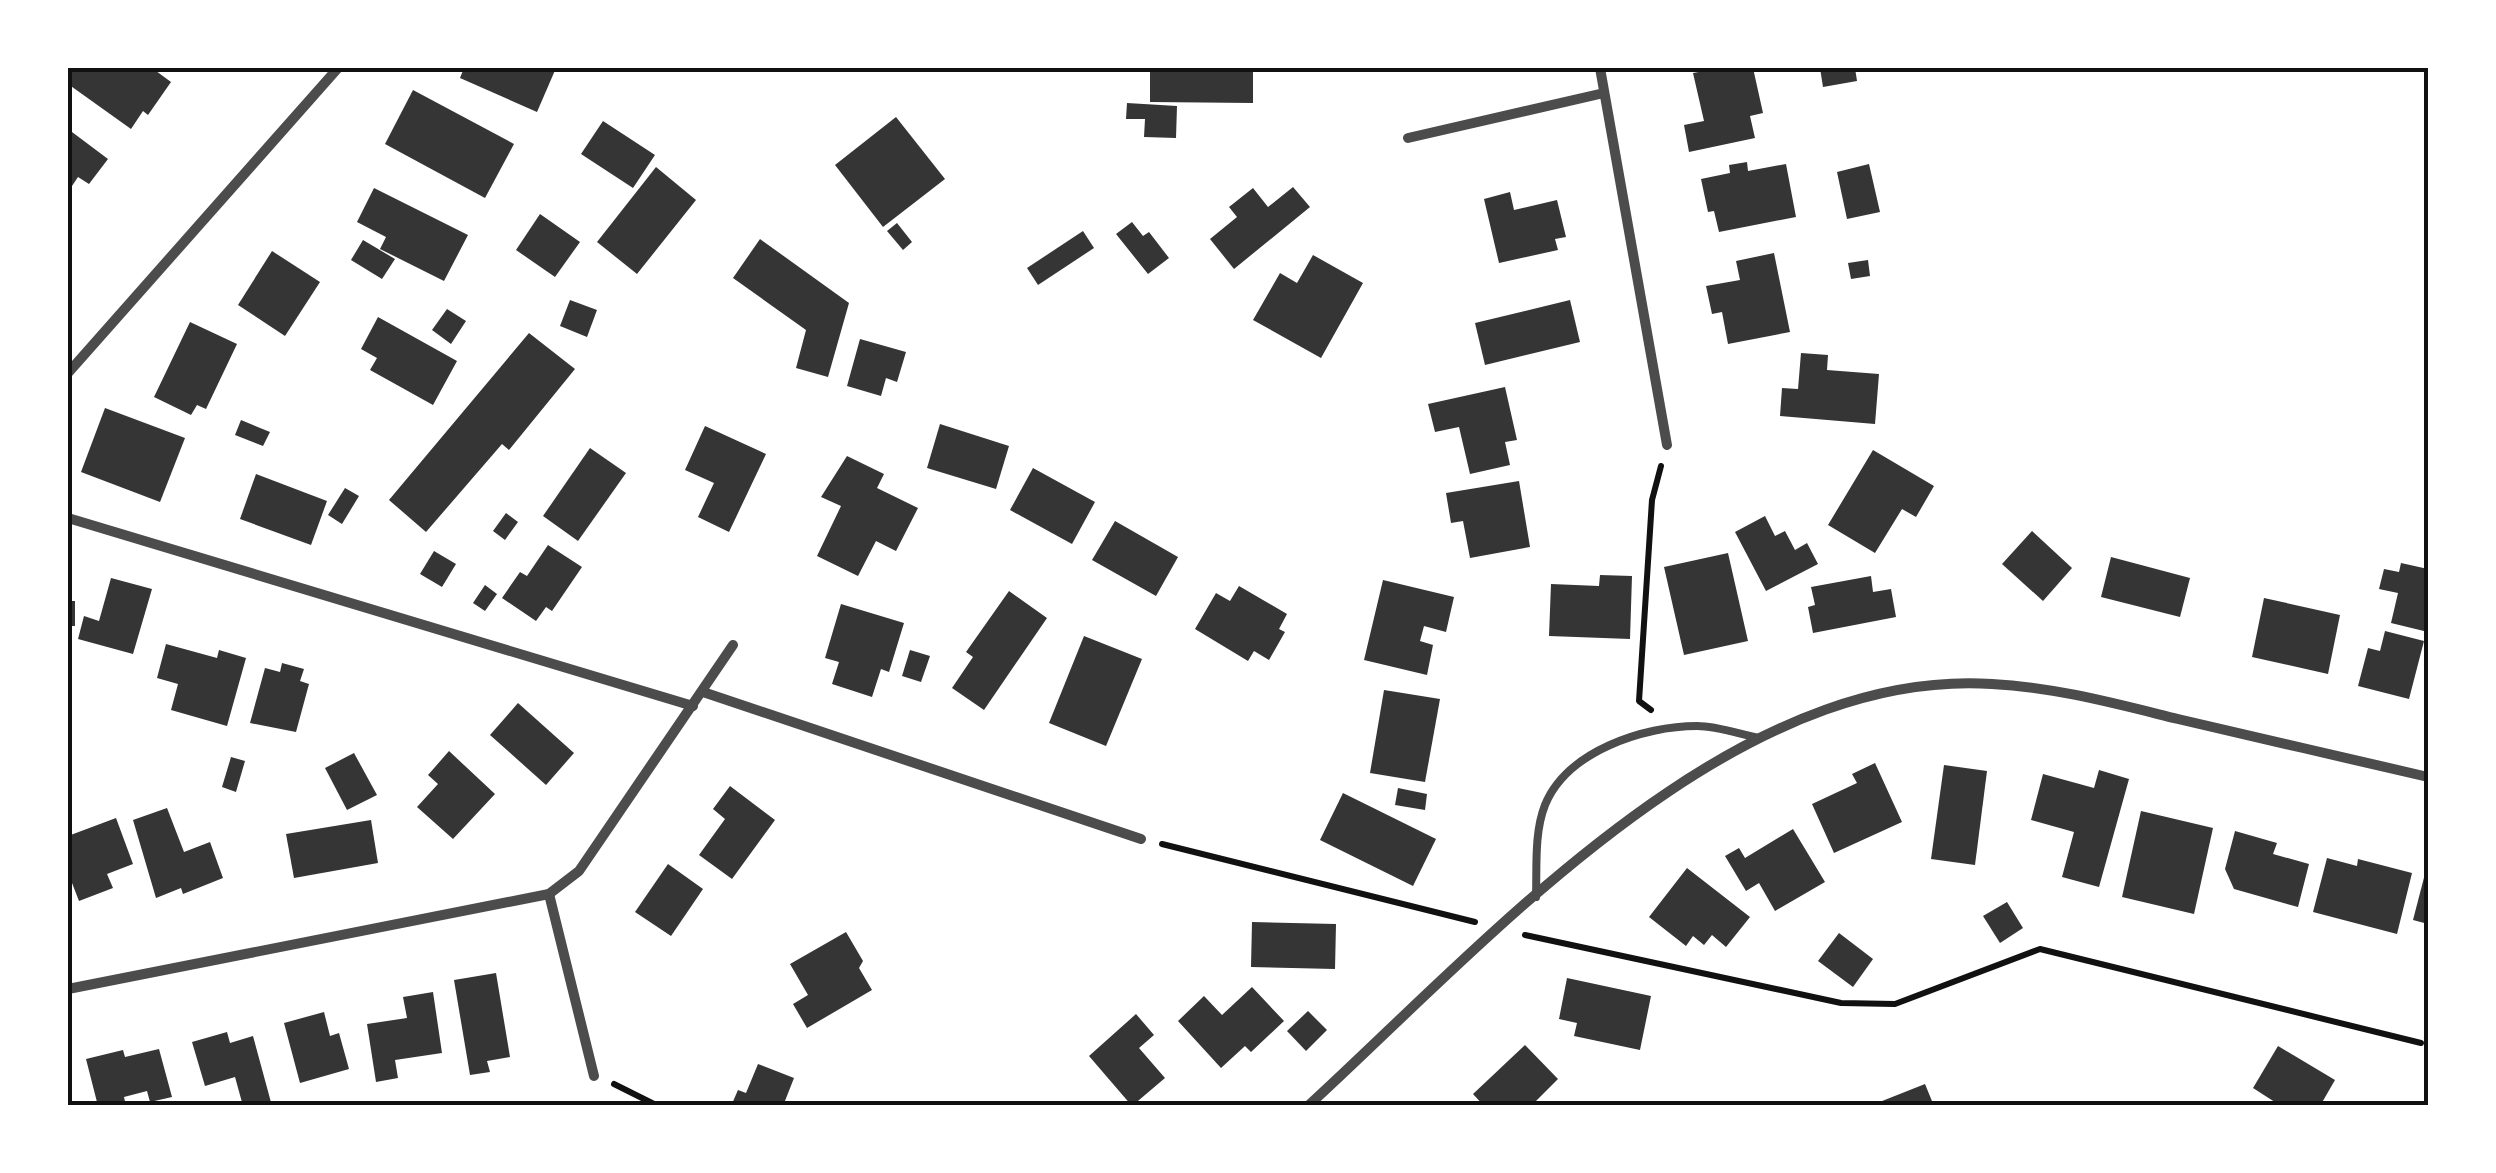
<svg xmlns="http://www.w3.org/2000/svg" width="2496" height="1173" font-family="Lora,serif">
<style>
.building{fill:#353535}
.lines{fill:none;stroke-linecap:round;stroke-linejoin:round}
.path{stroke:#111;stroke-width:6}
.service{stroke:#4c4c4c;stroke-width:8}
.minor{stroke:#4c4c4c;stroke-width:10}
.neatline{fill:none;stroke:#111;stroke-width:4}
</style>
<rect width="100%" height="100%" fill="#fff"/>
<g class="building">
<polygon points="68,68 152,68 171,82 148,115 143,111 131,129 68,84"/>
<polygon points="464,68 556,68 537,112 460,78"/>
<polygon points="1150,68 1253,68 1253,103 1150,102"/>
<polygon points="1721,68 1753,68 1763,113 1750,116 1755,138 1689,152 1684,125 1704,121 1693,73"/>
<polygon points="1820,68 1855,68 1857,81 1823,87"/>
<polygon points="413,90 514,144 485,198 385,144"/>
<polygon points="1127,103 1177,106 1176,138 1144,137 1145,119 1126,119"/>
<polygon points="896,117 945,179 883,227 835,165"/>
<polygon points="603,121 655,155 633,188 581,154"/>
<polygon points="68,129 108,159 89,184 78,177 68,192"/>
<polygon points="1747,162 1748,171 1786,164 1796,217 1719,232 1714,211 1708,212 1701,179 1730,173 1729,165"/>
<polygon points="1869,164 1880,212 1847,219 1837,172"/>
<polygon points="656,167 696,200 637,274 597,242"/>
<polygon points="1293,187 1310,207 1234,269 1210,239 1237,217 1229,207 1253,188 1268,207"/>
<polygon points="374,188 468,235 444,281 380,249 386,237 357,222"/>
<polygon points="1510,192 1514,210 1557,200 1566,237 1555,239 1558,250 1499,263 1484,199"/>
<polygon points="540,214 580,242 555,277 516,250"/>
<polygon points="1132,222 1143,236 1149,232 1169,258 1148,274 1116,234"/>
<polygon points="897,223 912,242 903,250 887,231"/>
<polygon points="1083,231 1094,248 1038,285 1027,268"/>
<polygon points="760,239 849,303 828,377 796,368 806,330 733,278"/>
<polygon points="363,240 395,259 382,279 351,260"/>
<polygon points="272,251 320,282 285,336 238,305"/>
<polygon points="1774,253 1790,332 1728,344 1722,312 1712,314 1706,286 1740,280 1736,261"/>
<polygon points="1313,255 1363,283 1321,358 1253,320 1280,273 1297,283"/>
<polygon points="1868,260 1870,276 1851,279 1848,263"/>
<polygon points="570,300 597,310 587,337 560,326"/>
<polygon points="1570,300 1580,342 1485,365 1475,323"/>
<polygon points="447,309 466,321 451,344 432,330"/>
<polygon points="378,317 457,361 433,405 370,370 377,358 361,349"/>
<polygon points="190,322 237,344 206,409 197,405 191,415 154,397"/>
<polygon points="529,333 575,369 509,450 502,444 426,532 389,500"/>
<polygon points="860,339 906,352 897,382 886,378 881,396 847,386"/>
<polygon points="1801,353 1828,355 1827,370 1879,374 1875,424 1780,416 1782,388 1798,389"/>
<polygon points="1505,387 1517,440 1505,442 1510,465 1470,474 1459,427 1435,432 1428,404"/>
<polygon points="105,408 185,438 160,502 81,472"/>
<polygon points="241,420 270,432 263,446 235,435"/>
<polygon points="940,424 1009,446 996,489 927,468"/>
<polygon points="705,426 766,454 729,532 698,517 714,483 685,470"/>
<polygon points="590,448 626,473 578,541 543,516"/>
<polygon points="1873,450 1934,486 1916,517 1902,509 1875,553 1828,525"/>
<polygon points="847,456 884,474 877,488 918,508 896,551 876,541 858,576 817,556 841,506 821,497"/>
<polygon points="1033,468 1095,502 1072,544 1010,510"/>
<polygon points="256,474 327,501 311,545 240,519"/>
<polygon points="1519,481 1530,547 1470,558 1463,521 1451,523 1446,493"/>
<polygon points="345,488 359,496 342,524 328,515"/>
<polygon points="506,513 518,522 505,540 493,531"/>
<polygon points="1765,516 1775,536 1785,531 1795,550 1807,543 1818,564 1766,591 1735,532"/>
<polygon points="1115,521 1178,557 1156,596 1092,560"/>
<polygon points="2032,531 2072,568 2043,601 2002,564"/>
<polygon points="548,545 582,567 552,611 546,607 536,621 502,598 520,572 527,576"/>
<polygon points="434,551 456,564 442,587 420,574"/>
<polygon points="1728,553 1748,641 1684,655 1664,567"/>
<polygon points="2111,557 2190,578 2180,617 2101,597"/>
<polygon points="2401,563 2428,569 2428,632 2391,623 2398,593 2379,589 2384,569 2399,572"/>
<polygon points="1600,575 1632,576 1630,639 1549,636 1551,584 1599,586"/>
<polygon points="1871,576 1873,592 1891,589 1896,617 1813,633 1808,607 1815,605 1811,587"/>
<polygon points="111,578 152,589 133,654 78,639 84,616 99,621"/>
<polygon points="1383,580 1454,597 1446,632 1424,626 1420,641 1433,645 1427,675 1364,660"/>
<polygon points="485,585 497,594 485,611 473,603"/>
<polygon points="1239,586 1287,614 1279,629 1285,632 1269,660 1254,651 1248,661 1195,629 1216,593 1230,601"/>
<polygon points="1009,591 1047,618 984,710 952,688 973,657 966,652"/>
<polygon points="2264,598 2340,615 2328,674 2252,657"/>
<rect x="68" y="601" width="7" height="25"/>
<polygon points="841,604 904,623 889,672 881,669 872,697 832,684 839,662 825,658"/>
<polygon points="2385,631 2424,641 2409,699 2358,686 2368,648 2380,651"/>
<polygon points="1084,636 1142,659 1106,746 1049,723"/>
<polygon points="166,644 217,658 219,650 246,658 227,726 171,710 178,684 157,678"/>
<polygon points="910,650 930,656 921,682 902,676"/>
<polygon points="282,663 304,669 300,681 309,684 296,732 250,723 265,668 280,672"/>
<polygon points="1384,690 1440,699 1425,782 1370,773"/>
<polygon points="518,703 574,753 546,785 490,735"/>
<polygon points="449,751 495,794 453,839 417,807 438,784 428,775"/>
<polygon points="354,753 377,795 347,810 325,768"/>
<polygon points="231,757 245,761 236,792 222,787"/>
<polygon points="1875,763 1902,822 1834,853 1812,804 1857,783 1852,774"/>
<polygon points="1944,765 1987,771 1975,865 1931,859"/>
<polygon points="2099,770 2129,779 2099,887 2062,877 2074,832 2031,820 2043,774 2094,788"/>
<polygon points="730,786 775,820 732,879 699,855 725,819 713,809"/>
<polygon points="1398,788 1427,794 1425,810 1395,805"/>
<polygon points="1343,793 1436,839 1413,886 1320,840"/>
<polygon points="167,808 184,852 210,842 223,878 183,894 181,888 156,898 133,820"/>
<polygon points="2141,811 2213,828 2194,914 2122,897"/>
<polygon points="116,818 133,864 107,874 113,888 79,901 72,883 68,885 68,836"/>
<polygon points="371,820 378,863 294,878 286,834"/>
<polygon points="1793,829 1825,882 1775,911 1759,883 1746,891 1725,856 1739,848 1745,858"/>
<polygon points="2235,831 2277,843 2273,854 2309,864 2298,907 2234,889 2225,869"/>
<polygon points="2327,858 2357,866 2358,859 2412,873 2397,934 2313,912"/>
<polygon points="668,864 703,889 671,936 635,912"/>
<polygon points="2427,866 2428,866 2428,924 2413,920"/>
<polygon points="1687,868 1750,917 1726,947 1712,935 1704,945 1693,936 1686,946 1649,917"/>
<polygon points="2007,902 2023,928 2000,943 1983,916"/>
<polygon points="1252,922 1336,924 1335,969 1251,967"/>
<polygon points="846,932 863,961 859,968 872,990 807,1028 793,1004 808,995 790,964"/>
<polygon points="1839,933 1873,959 1853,987 1818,961"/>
<polygon points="496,973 510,1057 487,1061 490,1072 470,1075 454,980"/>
<polygon points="1567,978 1651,996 1640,1050 1574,1036 1577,1023 1559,1019"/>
<polygon points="1252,987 1284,1021 1251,1052 1245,1046 1221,1068 1178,1021 1204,996 1222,1015"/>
<polygon points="433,992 442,1053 395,1060 398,1078 376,1082 367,1024 407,1018 403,997"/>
<polygon points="1308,1011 1327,1030 1306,1051 1287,1031"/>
<polygon points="324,1012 330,1036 339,1033 349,1069 300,1083 284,1023"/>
<polygon points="1136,1014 1154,1035 1139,1048 1165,1078 1132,1106 1089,1056"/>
<polygon points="227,1032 230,1043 253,1036 272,1106 243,1106 235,1077 205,1086 192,1042"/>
<polygon points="1525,1045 1558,1079 1531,1106 1484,1106 1473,1094"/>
<polygon points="2278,1046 2335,1080 2320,1106 2281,1106 2253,1088"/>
<polygon points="159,1049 172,1097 150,1102 147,1091 124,1097 126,1106 98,1106 86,1059 123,1050 125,1057"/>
<polygon points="758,1064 794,1078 783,1106 731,1106 738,1090 746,1093"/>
<polygon points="1925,1084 1934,1106 1872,1106 1872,1105"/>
</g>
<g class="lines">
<g class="path">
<polyline points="1651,710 1639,701 1652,500 1661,466"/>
<polyline points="1162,844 1475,922"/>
<polyline points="1525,935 1841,1003 1895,1004 2040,949 2421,1043"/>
<polyline points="614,1084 658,1106"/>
</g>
<path class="service" d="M1536,897C1537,867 1534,833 1545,805C1567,751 1644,726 1697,726C1717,726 1739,734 1759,738"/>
<g class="minor">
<polyline points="1600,68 1667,445"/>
<polyline points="1408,138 1604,93"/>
<polyline points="68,373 338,68"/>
<polyline points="68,518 693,706"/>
<polyline points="703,692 1141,839"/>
<polyline points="549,894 594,1076"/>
<polyline points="68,989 549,894 579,871 733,645"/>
<path d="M1308,1106C1486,943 1729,667 1992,684C2055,687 2117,704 2178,719C2261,738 2345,758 2428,777"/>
</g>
</g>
<rect width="2496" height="1173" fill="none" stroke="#ffffff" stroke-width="140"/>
<rect x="70" y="70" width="2356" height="1033" class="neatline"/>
</svg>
